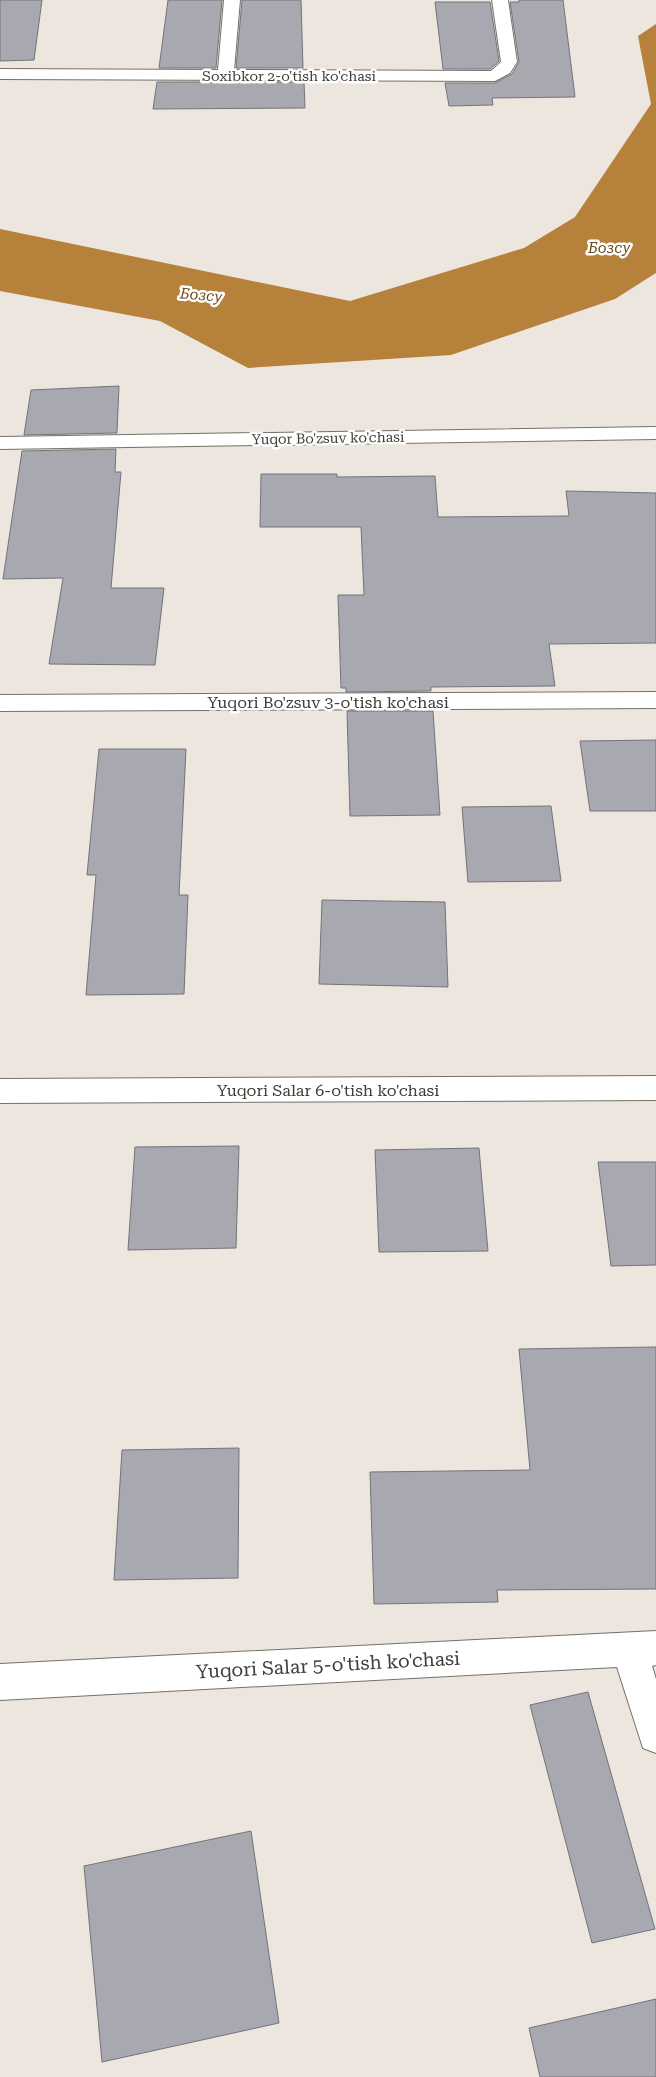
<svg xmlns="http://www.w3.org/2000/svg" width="656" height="2077" font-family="'Roboto Serif',serif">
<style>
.water{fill:#b6813b}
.building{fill:#a8a8b1;stroke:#73737c}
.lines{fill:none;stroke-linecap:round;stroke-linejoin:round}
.street-casing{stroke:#767069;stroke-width:2}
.street{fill:#fff;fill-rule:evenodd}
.labels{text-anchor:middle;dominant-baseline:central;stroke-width:5;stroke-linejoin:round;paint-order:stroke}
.far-street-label{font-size:14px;fill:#3f3c39;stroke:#fff}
.far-water-label{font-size:15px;font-style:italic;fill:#704b16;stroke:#fff}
.street-label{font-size:16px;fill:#3f3c39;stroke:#fff}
.near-street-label{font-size:19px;fill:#3f3c39;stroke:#fff}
</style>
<rect width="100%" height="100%" fill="#ede6de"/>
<polygon class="water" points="656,24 656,273 615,299 451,355 248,368 160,321 0,291 0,229 350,301 524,248 575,217 651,104 638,36"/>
<g class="building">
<polygon points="0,0 42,0 34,60 0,61"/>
<polygon points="168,0 222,0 216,68 159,68"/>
<polygon points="242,0 301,0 303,68 236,68"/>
<polygon points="519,0 563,0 575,97 492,98 493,105 449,106 445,83 495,83 512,74 519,62 510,2 519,2"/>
<polygon points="435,2 490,2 499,61 490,69 443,69"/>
<polygon points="157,82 304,82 305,108 153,109"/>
<polygon points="119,386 117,433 24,435 31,390"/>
<polygon points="116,449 115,472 121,472 111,588 164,588 155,665 49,664 63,578 3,579 22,451"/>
<polygon points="261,474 337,474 337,477 435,476 438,517 569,516 566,491 656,493 656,643 549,644 555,686 431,687 431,691 346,692 346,688 341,688 338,595 364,595 361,527 260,527"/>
<polygon points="347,711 433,711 440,815 350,816"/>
<polygon points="656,740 656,811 590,811 580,741"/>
<polygon points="99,749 186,749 179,895 188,895 184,994 86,995 96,875 87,875"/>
<polygon points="551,806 561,881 468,882 462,807"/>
<polygon points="322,900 445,902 448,987 319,984"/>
<polygon points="239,1146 236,1248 128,1250 135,1147"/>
<polygon points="479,1148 488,1251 379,1252 375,1150"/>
<polygon points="598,1162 656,1162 656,1265 611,1266"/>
<polygon points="656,1347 656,1589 497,1590 498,1602 374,1604 370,1472 530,1470 519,1349"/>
<polygon points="239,1448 238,1578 114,1580 122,1450"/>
<polygon points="588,1692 655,1929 592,1943 530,1705"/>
<polygon points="251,1831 279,2023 102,2062 84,1866"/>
<polygon points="656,1999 656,2077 540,2077 529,2028"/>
</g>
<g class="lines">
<defs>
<g id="street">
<polygon points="224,0 240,0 234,70 491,71 501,62 492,0 508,0 517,62 510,73 495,81 0,79 0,69 218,70"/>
<polygon points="656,427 656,439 0,449 0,437"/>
<polygon points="656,692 656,708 0,711 0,695"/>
<polygon points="656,1076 656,1100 0,1103 0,1079"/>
<polygon points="656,1631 656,1665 652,1666 656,1679 656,1753 643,1748 617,1667 0,1700 0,1664"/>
</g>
</defs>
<use href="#street" class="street-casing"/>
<use href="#street" class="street"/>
</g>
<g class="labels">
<g class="far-street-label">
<text x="289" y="76">Soxibkor 2-o'tish ko'chasi</text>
<text transform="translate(328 438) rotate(-1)">Yuqor Bo'zsuv ko'chasi</text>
</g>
<g class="far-water-label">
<text x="609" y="248">Бозсу</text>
<text transform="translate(201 295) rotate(5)">Бозсу</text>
</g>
<g class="street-label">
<text x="328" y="702">Yuqori Bo'zsuv 3-o'tish ko'chasi</text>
<text x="328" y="1090">Yuqori Salar 6-o'tish ko'chasi</text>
</g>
<g class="near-street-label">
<text transform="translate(328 1665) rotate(-3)">Yuqori Salar 5-o'tish ko'chasi</text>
</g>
</g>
</svg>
